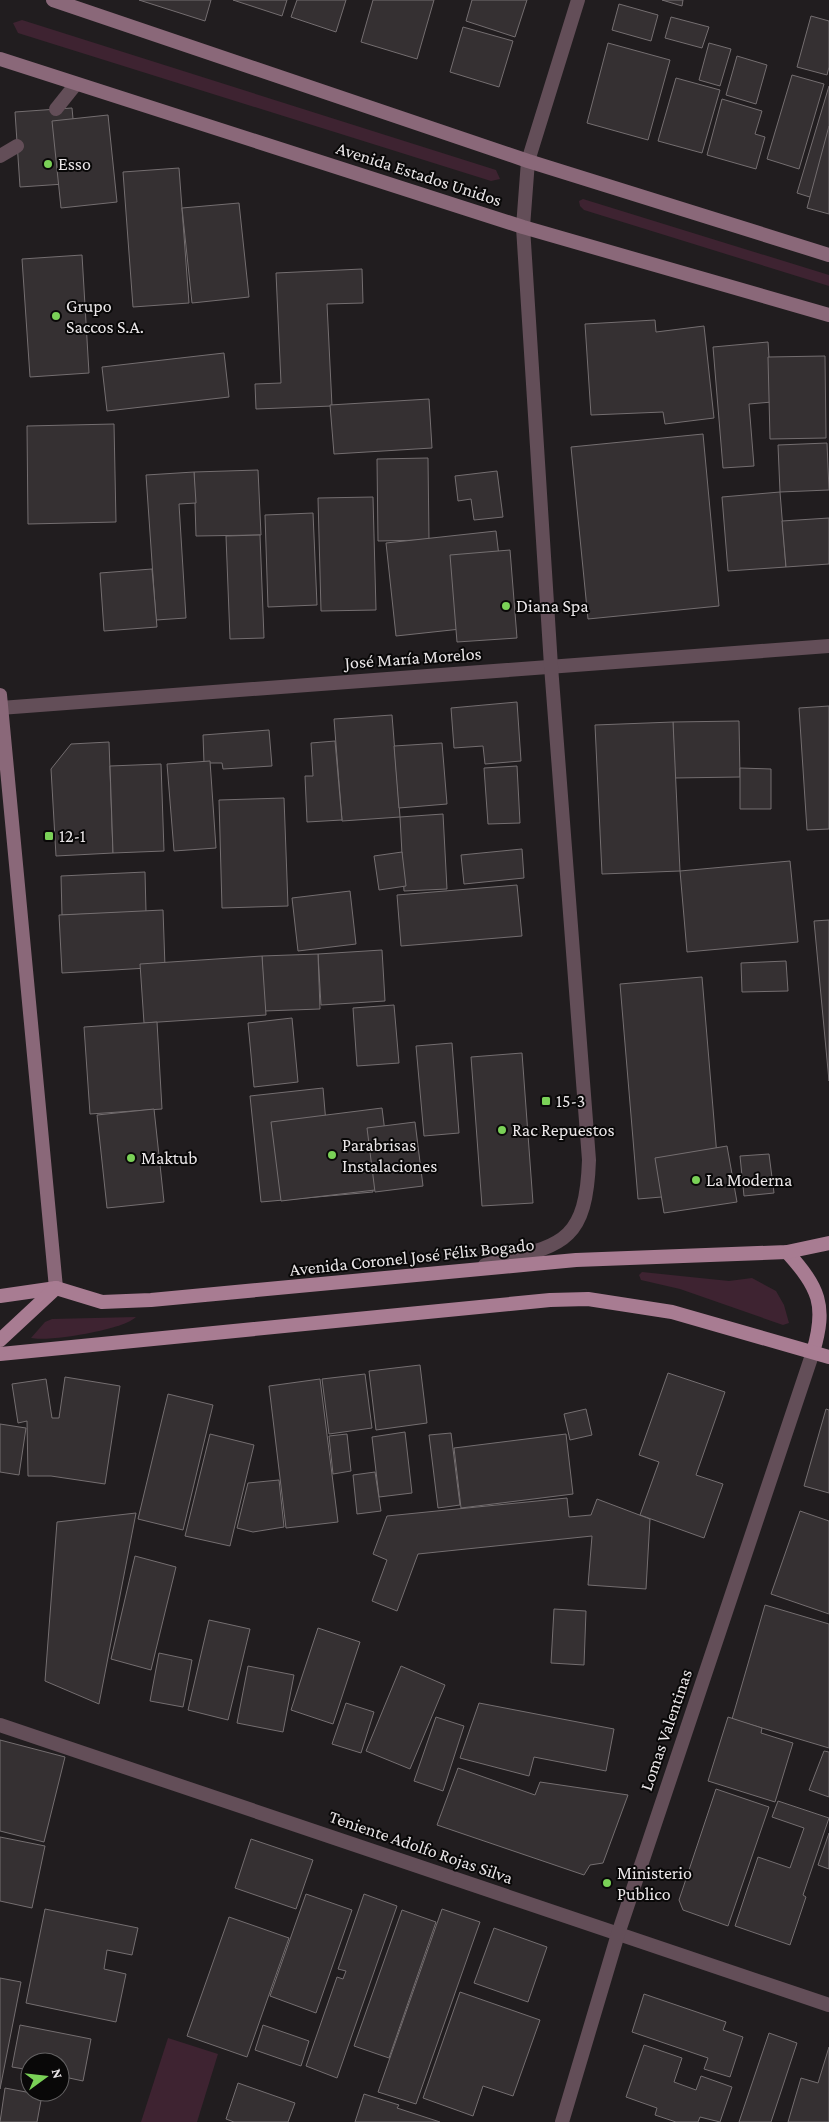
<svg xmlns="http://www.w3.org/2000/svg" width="829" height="2122" font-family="'Crimson Pro',serif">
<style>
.green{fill:#3e2331}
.building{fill:#353032;stroke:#746e70}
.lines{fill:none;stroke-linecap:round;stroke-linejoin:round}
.service{stroke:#634e58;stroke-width:14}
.minor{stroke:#634e58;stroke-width:14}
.tertiary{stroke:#634e58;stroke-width:14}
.secondary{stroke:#8a6879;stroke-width:14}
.primary{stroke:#a87c92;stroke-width:14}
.poi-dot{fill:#7ad157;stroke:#090808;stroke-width:2}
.labels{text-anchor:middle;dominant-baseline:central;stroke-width:4;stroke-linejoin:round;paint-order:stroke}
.poi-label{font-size:18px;fill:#eae6e8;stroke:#090808;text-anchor:start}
.street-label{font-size:18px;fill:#eae6e8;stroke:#090808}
</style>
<rect width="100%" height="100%" fill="#211d1f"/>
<g class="green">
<polygon points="22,20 496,170 500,179 491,181 18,33 13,23"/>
<polygon points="583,199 829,275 829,286 584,210 580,206 579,201"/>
<polygon points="642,1272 729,1281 752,1278 776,1291 784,1305 789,1323 783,1325 680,1289 641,1280 639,1275"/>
<path d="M136,1317C123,1330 49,1342 31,1338L45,1322L52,1319Z"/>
<polygon points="168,2038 218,2054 197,2122 141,2122"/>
</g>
<g class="building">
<polygon points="139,0 211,0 205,21"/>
<polygon points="233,0 287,0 282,16"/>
<polygon points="297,0 346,0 336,32 291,17"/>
<polygon points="373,0 434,0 417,59 361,42"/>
<polygon points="472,0 527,0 515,37 466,21"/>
<polygon points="662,0 683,0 682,6"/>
<polygon points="619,4 658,15 651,41 612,30"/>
<polygon points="811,16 829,21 829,67 827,75 797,67"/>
<polygon points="671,17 709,27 702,48 665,38"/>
<polygon points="463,27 513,41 499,87 450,72"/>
<polygon points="608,43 670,60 648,140 587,123"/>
<polygon points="709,43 731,49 720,86 699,80"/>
<polygon points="737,56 767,65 756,104 726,95"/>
<polygon points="792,75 824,84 799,169 767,159"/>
<polygon points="676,78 720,90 702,153 658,141"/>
<polygon points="829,86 829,203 797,193"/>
<polygon points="722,99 762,111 755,134 765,137 756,169 707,155"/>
<polygon points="72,108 79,183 20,187 15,112"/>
<polygon points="108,115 117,202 61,208 52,121"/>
<polygon points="829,126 829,214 807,208"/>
<polygon points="179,168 189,303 133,307 123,172"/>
<polygon points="239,203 249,297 192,303 182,208"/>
<polygon points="82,255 89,373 30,377 22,259"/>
<polygon points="362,269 363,303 327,304 332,406 256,409 255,384 281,383 276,273"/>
<polygon points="655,320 656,332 704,326 714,418 665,424 663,412 591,415 585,324"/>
<polygon points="768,342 772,402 749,404 754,466 723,468 713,347"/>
<polygon points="224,353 229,397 107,411 102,367"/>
<polygon points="825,356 826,438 770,439 768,357"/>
<polygon points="429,399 432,448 334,454 330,405"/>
<polygon points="114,424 116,522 28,524 27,426"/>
<polygon points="703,434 719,606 588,619 571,447"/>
<polygon points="827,443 829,490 780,492 778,445"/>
<polygon points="428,458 429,540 378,541 377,459"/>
<polygon points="258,470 261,535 196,536 194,472"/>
<polygon points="497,471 503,517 474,520 471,499 458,501 455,476"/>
<polygon points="194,472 196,503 179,504 186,618 156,620 146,475"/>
<polygon points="780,492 786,567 728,571 722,497"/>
<polygon points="373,497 376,610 321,611 318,498"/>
<polygon points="313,513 317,605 268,607 265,515"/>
<polygon points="829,518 829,564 786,567 782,521"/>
<polygon points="496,531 507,624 396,636 386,543"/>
<polygon points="260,535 264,638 230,639 226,536"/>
<polygon points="510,550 517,638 457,642 450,555"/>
<polygon points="152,569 157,627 104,631 100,573"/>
<polygon points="517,702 521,761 485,764 483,746 454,748 451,708"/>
<polygon points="829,706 829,829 807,830 799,708"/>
<polygon points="392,715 400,817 342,821 334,719"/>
<polygon points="739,721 740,777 674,778 673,722"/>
<polygon points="673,722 680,871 602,874 595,725"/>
<polygon points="269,730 272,766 223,769 222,763 204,763 203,735"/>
<polygon points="335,741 342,820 307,822 305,776 313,776 311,743"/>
<polygon points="109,742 113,853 56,856 51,769 71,744"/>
<polygon points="442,743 447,804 399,808 394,746"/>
<polygon points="210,761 216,848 174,851 167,764"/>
<polygon points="161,764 164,851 113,853 110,766"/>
<polygon points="517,766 520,823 488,824 484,768"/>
<polygon points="740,768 771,769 771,809 740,809"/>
<polygon points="284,798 288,906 222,908 219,800"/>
<polygon points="443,814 447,889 404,891 400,817"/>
<polygon points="522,849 524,878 464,884 461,855"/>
<polygon points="402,852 406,886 379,890 374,856"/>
<polygon points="790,861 798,942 687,952 680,871"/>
<polygon points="145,872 146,912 62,915 61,876"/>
<polygon points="517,885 522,936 401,946 397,895"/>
<polygon points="350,891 356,944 298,951 292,898"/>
<polygon points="163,910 165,967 62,973 59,915"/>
<polygon points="829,920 829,1081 814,921"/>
<polygon points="382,950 385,1001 321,1005 318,954"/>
<polygon points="318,954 320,1009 264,1011 262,956"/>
<polygon points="262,956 266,1015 144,1023 140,964"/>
<polygon points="786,961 788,991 742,992 741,963"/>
<polygon points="702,977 720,1192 638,1199 620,984"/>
<polygon points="394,1005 399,1063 357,1066 353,1008"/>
<polygon points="292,1018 298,1082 254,1087 248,1023"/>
<polygon points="157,1022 162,1109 90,1114 84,1027"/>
<polygon points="452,1043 459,1133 424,1136 416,1046"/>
<polygon points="522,1053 533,1203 482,1206 471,1057"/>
<polygon points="323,1088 326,1123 366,1120 373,1192 261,1202 250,1096"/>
<polygon points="382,1108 392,1188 281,1201 271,1122"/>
<polygon points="154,1109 164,1202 107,1208 97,1115"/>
<polygon points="415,1122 423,1186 375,1192 367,1128"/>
<polygon points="727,1146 737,1202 664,1213 655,1158"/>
<polygon points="769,1154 774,1193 744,1196 740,1156"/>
<polygon points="420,1365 427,1423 376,1430 369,1371"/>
<polygon points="668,1373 725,1392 696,1475 723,1484 704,1538 640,1515 659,1462 639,1455"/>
<polygon points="365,1374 372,1428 329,1434 322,1379"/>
<polygon points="65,1377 120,1386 105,1484 51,1476 28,1476 27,1421 18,1423 12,1384 46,1379 52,1418 59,1418"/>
<polygon points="320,1379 338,1522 286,1528 269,1386"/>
<polygon points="168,1394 213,1405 183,1530 138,1519"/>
<polygon points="586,1409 592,1435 570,1440 564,1414"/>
<polygon points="826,1409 829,1410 829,1493 804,1486"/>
<polygon points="0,1424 26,1428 19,1475 0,1472"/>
<polygon points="405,1432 412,1493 379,1497 372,1437"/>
<polygon points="451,1433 460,1505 438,1508 429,1435"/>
<polygon points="210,1434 254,1445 230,1546 185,1536"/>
<polygon points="347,1434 351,1471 333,1474 329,1436"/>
<polygon points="566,1434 573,1494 461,1508 454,1448"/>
<polygon points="375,1472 381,1511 357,1514 353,1475"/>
<polygon points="279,1480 284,1527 253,1532 237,1528 248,1483"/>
<polygon points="567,1498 569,1517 591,1515 597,1499 650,1519 646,1589 588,1585 592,1536 418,1554 397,1611 372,1601 387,1560 373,1554 387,1516"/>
<polygon points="800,1511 829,1521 829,1614 771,1594"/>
<polygon points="136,1513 99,1704 45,1681 57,1522"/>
<polygon points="135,1556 176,1567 151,1670 111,1659"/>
<polygon points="765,1605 829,1624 829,1748 732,1719"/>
<polygon points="554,1609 586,1611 584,1665 551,1663"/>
<polygon points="209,1620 250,1629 228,1720 188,1710"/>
<polygon points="318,1628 360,1642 333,1724 291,1710"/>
<polygon points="159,1653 192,1660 183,1707 150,1701"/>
<polygon points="248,1666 294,1675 283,1732 237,1723"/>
<polygon points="401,1666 445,1685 410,1769 366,1751"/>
<polygon points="346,1703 374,1712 361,1753 332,1744"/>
<polygon points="479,1703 614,1729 606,1771 534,1757 529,1776 460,1758"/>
<polygon points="436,1717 464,1726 443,1791 414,1781"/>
<polygon points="728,1717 762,1728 761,1733 793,1743 775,1802 708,1781"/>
<polygon points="0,1740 65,1757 44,1842 0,1831"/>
<polygon points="824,1751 829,1752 829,1797 809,1790"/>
<polygon points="458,1768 535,1795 540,1782 628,1795 603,1863 590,1865 584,1875 437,1825"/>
<polygon points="716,1789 769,1807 728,1926 683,1910 679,1900"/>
<polygon points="778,1801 829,1818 803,1895 806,1897 790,1945 735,1926 758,1857 790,1868 804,1828 772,1817"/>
<polygon points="829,1833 829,1869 818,1865"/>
<polygon points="0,1837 45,1846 32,1908 0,1901"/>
<polygon points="251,1839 313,1860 296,1909 235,1888"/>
<polygon points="306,1894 352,1910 316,2013 270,1996"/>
<polygon points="364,1894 397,1906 337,2078 306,2066 337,1977 343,1979 346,1971 338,1969"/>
<polygon points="45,1909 138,1928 132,1955 107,1950 104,1969 126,1974 116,2022 26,2003"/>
<polygon points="442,1909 480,1922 416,2104 378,2092"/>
<polygon points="402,1910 436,1922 389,2058 354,2046"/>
<polygon points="229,1917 289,1938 247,2057 187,2036"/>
<polygon points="494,1928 547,1947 528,2002 474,1983"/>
<polygon points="0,1978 21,1982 0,2089"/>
<polygon points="460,1992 540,2020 513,2096 483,2086 473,2116 423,2098"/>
<polygon points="644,1994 726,2022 723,2030 743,2037 730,2077 704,2069 708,2058 632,2032"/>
<polygon points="20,2025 91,2039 83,2081 60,2076 60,2062 30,2062 30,2070 12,2067"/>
<polygon points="263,2025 309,2041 301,2066 255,2050"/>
<polygon points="769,2033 797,2043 771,2122 739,2122"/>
<polygon points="644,2045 682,2058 674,2082 696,2090 701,2076 732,2087 720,2122 700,2117 698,2122 676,2122 655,2115 657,2108 626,2097"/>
<polygon points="829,2047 829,2122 788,2122 801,2078 818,2083"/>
<polygon points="238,2083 295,2103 288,2122 234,2122 226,2119"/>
<polygon points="5,2088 42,2095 37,2122 0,2122"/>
<polygon points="364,2094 399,2105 397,2108 440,2122 355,2122"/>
</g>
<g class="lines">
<g class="service">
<polyline points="56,109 76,84"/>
<polyline points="0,156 17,146"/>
</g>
<g class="minor">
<polyline points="0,708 829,646"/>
<polyline points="0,1725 829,2005"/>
</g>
<g class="tertiary">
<path d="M485,1265C559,1245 586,1247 589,1160L551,666L523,227L528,161L578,0"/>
<polyline points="562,2122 618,1934 813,1352"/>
</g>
<g class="secondary">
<polyline points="53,0 528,161 829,255"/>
<polyline points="0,59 523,227 829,315"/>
<polyline points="0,695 56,1288"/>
</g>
<g class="primary">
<path d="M787,1252C819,1288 827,1305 813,1352"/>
<polyline points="0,1296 56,1288 102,1302 151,1300 576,1260 787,1252 829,1243"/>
<polyline points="0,1340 56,1288"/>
<polyline points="0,1354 550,1300 588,1299 672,1312 829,1357"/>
</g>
</g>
<g class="poi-dot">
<circle cx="48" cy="164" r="5"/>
<circle cx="56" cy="316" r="5"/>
<circle cx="506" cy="606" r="5"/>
<rect x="44" y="831" width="10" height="10" rx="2.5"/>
<rect x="541" y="1096" width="10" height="10" rx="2.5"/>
<circle cx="502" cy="1130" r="5"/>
<circle cx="332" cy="1155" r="5"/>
<circle cx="131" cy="1158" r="5"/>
<circle cx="696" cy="1180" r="5"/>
<circle cx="607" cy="1883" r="5"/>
</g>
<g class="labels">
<g class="poi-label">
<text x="58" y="164">Esso</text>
<text x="66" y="306">Grupo<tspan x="66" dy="21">Saccos S.A.</tspan></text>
<text x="516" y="606">Diana Spa</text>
<text x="59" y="836">12-1</text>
<text x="556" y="1101">15-3</text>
<text x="512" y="1130">Rac Repuestos</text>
<text x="342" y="1145">Parabrisas<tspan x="342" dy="21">Instalaciones</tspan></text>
<text x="141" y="1158">Maktub</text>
<text x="706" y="1180">La Moderna</text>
<text x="617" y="1873">Ministerio<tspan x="617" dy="21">Publico</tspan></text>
</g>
<g class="street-label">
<text transform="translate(419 174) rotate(18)">Avenida Estados Unidos</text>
<text transform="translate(413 658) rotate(-4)">José María Morelos</text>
<text transform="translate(412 1257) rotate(-6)">Avenida Coronel José Félix Bogado</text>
<text transform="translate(666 1730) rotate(-71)">Lomas Valentinas</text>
<text transform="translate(421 1847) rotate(19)">Teniente Adolfo Rojas Silva</text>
</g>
</g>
<g transform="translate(45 2077) rotate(75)"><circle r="24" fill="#090808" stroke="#636162"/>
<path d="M0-4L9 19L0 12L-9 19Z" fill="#7ad157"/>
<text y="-8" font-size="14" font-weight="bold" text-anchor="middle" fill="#eae6e8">N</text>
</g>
</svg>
